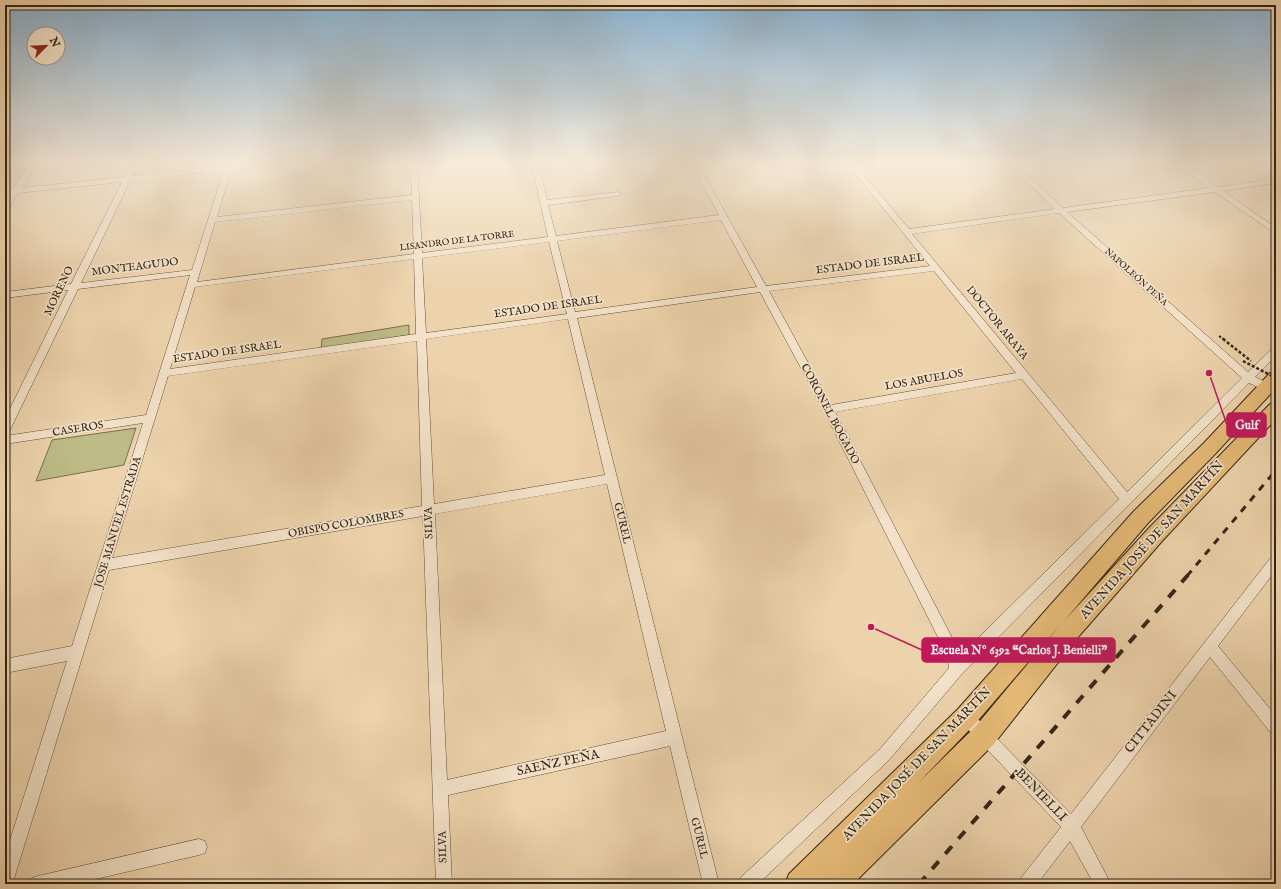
<svg xmlns="http://www.w3.org/2000/svg" width="1281" height="889" font-family="'IM FELL English',serif">
<style>
.green{fill:#bdbb86;stroke:#78704e}
.lines{fill:none;stroke-linecap:round;stroke-linejoin:round}
.minor-casing{stroke:#62513c;stroke-width:1}
.primary-casing{stroke:#332617;stroke-width:2}
.path-far1{stroke:#332617;stroke-width:2;stroke-dasharray:2.5 1.5;stroke-linecap:butt}
.path{stroke:#332617;stroke-width:2.5;stroke-dasharray:3 2;stroke-linecap:butt}
.minor{fill:#f3e2c9;fill-rule:evenodd}
.primary{fill:#e6ba76;fill-rule:evenodd}
.rail-far1{stroke:#332617;stroke-width:3;stroke-dasharray:7 7;stroke-linecap:butt}
.rail{stroke:#332617;stroke-width:4;stroke-dasharray:10 10;stroke-linecap:butt}
.path-bridge{stroke:#332617;stroke-width:2.5;stroke-dasharray:3 2;stroke-linecap:butt}
.labels{text-anchor:middle;dominant-baseline:central;stroke-width:3.5;stroke-linejoin:round;paint-order:stroke}
.far-street-label{font-size:9px;fill:#332617;stroke:#f3e2c9}
.street-label{font-size:11px;fill:#332617;stroke:#f3e2c9}
.near-street-label{font-size:13px;fill:#332617;stroke:#f3e2c9}
.leader{fill:none;stroke:#c2185b;stroke-width:1.5}
.callout-dot{fill:#c2185b;stroke:#f3e2c9;stroke-width:1.5}
.callout{fill:#c2185b;stroke:#c2185b;stroke-width:1.5}
.callout-label{font-size:12px;text-anchor:middle;font-weight:bold;fill:#fff}
</style>
<rect width="100%" height="100%" fill="#edd3ac"/>
<filter id="stains"><feTurbulence type="fractalNoise" baseFrequency=".005" numOctaves="4"/><feColorMatrix values="0 0 0 0 .2 0 0 0 0 .09 0 0 0 0 .02 0 0 0 .5 -.17"/></filter>
<radialGradient id="worn" r=".72"><stop offset=".6" stop-color="#630" stop-opacity="0"/><stop offset="1" stop-color="#630" stop-opacity=".3"/></radialGradient>
<g class="green">
<polygon points="409,325 409,335 321,349 322,339"/>
<polygon points="136,428 124,465 36,481 52,440"/>
</g>
<g class="lines">
<defs>
<g id="minor">
<path d="M31,162H39L22,188L124,177L132,162H139L132,176L225,166L227,162H233V165L263,162H284L281,164L231,170L217,217L412,195L410,162H417L422,253L548,237L531,162H538L547,200L618,192L622,194L618,196L548,205L556,236L719,215L690,162H697L766,286L930,266L846,162H853L909,229L1055,209L1006,162H1013L1063,208L1209,188L1175,162H1182L1218,187L1276,179V183L1223,191L1276,228V234L1215,192L1067,212L1248,372L1273,348L1276,347V356L1255,377L1270,384L1271,387L1270,390L1266,391L1249,383L961,675L890,759L758,884H738L740,878L880,749L949,668L947,655L823,409L760,292L577,318L719,884H703L670,746L448,795L452,884H436L423,516L109,570L13,882V884H5V856L67,661L5,673V659L72,646L143,423L5,444V436L146,415L190,275L78,289L10,430L9,433L5,434V419L68,290L5,298V292L71,284L122,182L18,193L8,209H5V201L10,194H5V190L13,189ZM224,170L192,270L81,283L130,181ZM412,200L414,254L197,282L215,222ZM1059,213L1242,378L1127,492L912,234ZM721,220L757,287L575,312L557,241ZM549,242L567,314L426,333L422,258ZM414,259L416,334L170,369L195,287ZM934,271L1016,373L831,405L769,291ZM568,319L605,475L434,504L426,339ZM417,341L422,506L112,558L168,376ZM1022,379L1119,499L961,655L835,412ZM607,484L666,731L447,780L435,514Z"/>
<polygon points="1276,555 1276,570 1218,646 1276,716 1276,735 1271,733 1210,657 1081,827 1111,884 1094,884 1070,841 1037,884 1019,884 1021,878 1061,827 961,722 959,717 961,712 966,710 971,712 1071,814 1272,556"/>
<polygon points="199,839 205,841 207,847 205,853 199,855 74,884 30,884 32,878 38,876"/>
</g>
<path id="primary" d="M1276,371V388L1216,453L1148,523L1064,621L1149,528L1270,404L1276,402V419L1163,540L1079,636L993,745L853,884H819L820,882L818,884H785L789,874L958,709L1134,511L1204,443L1270,373ZM1062,623L975,727L918,783L974,725Z"/>
</defs>
<use href="#minor" class="minor-casing"/>
<use href="#primary" class="primary-casing"/>
<polyline class="path-far1" points="1219,336 1225,340"/>
<polyline class="path" points="1223,339 1251,361"/>
<use href="#minor" class="minor"/>
<use href="#primary" class="primary"/>
<polyline class="rail-far1" points="1187,576 1276,470"/>
<polyline class="rail" points="919,884 1188,575"/>
<polyline class="path-bridge" points="1243,361 1276,378"/>
</g>
<linearGradient id="sky" x2="0" y2="1"><stop stop-color="#8ab4d4"/><stop offset="0.57" stop-color="#f7ebda"/><stop offset="1" stop-color="#f7ebda" stop-opacity="0"/></linearGradient>
<rect width="1281" height="286" fill="url(#sky)"/>
<g class="labels">
<g class="far-street-label">
<text transform="translate(457 241) rotate(-7)">LISANDRO DE LA TORRE</text>
<text transform="translate(1136 277) rotate(42)">NAPOLEÓN PEÑA</text>
</g>
<g class="street-label">
<text transform="translate(870 264) rotate(-7)">ESTADO DE ISRAEL</text>
<text transform="translate(135 267) rotate(-7)">MONTEAGUDO</text>
<text transform="translate(59 291) rotate(-64)">MORENO</text>
<text transform="translate(548 307) rotate(-8)">ESTADO DE ISRAEL</text>
<text transform="translate(997 323) rotate(51)">DOCTOR ARAYA</text>
<text transform="translate(227 352) rotate(-8)">ESTADO DE ISRAEL</text>
<text transform="translate(924 380) rotate(-10)">LOS ABUELOS</text>
<text transform="translate(830 414) rotate(62)">CORONEL BOGADO</text>
<text transform="translate(78 429) rotate(-9)">CASEROS</text>
<text transform="translate(118 522) rotate(-73)">JOSE MANUEL ESTRADA</text>
<text transform="translate(429 523) rotate(-92)">SILVA</text>
<text transform="translate(622 523) rotate(76)">GUREL</text>
<text transform="translate(346 524) rotate(-10)">OBISPO COLOMBRES</text>
<text transform="translate(699 838) rotate(76)">GUREL</text>
<text transform="translate(443 847) rotate(-92)">SILVA</text>
</g>
<g class="near-street-label">
<text transform="translate(1152 540) rotate(-48)">AVENIDA JOSÉ DE SAN MARTÍN</text>
<text transform="translate(1151 722) rotate(-52)">CITTADINI</text>
<text transform="translate(558 763) rotate(-12)">SAENZ PEÑA</text>
<text transform="translate(917 764) rotate(-46)">AVENIDA JOSÉ DE SAN MARTÍN</text>
<text transform="translate(1041 795) rotate(46)">BENIELLI</text>
</g>
</g>
<path class="leader" d="M1209 373L1227 425M871 627L922 650"/>
<g class="callout-dot">
<circle cx="1209" cy="373" r="4"/>
<circle cx="871" cy="627" r="4"/>
</g>
<g class="callout">
<rect x="1227" y="413" width="39" height="24" rx="4"/>
<rect x="922" y="638" width="193" height="24" rx="4"/>
</g>
<g class="callout-label">
<text x="1247" y="429">Gulf</text>
<text x="1019" y="654">Escuela Nº 6392 “Carlos J. Benielli”</text>
</g>
<rect width="1281" height="889" fill="none" stroke="#edd3ac" stroke-width="20"/>
<rect x="6" y="6" width="1269" height="877" fill="none" stroke="#332617" stroke-width="2"/>
<rect x="10" y="10" width="1261" height="869" fill="none" stroke="#332617"/>
<g transform="translate(46 46) rotate(66)"><circle r="19" fill="#f3e2c9" stroke="#a69782"/>
<path d="M0-3L7 15L0 10L-7 15Z" fill="#8f2418"/>
<text y="-6" font-size="11" font-weight="bold" text-anchor="middle" fill="#332617">N</text>
</g>
<rect width="100%" height="100%" filter="url(#stains)"/>
<rect width="100%" height="100%" fill="url(#worn)"/>
</svg>
